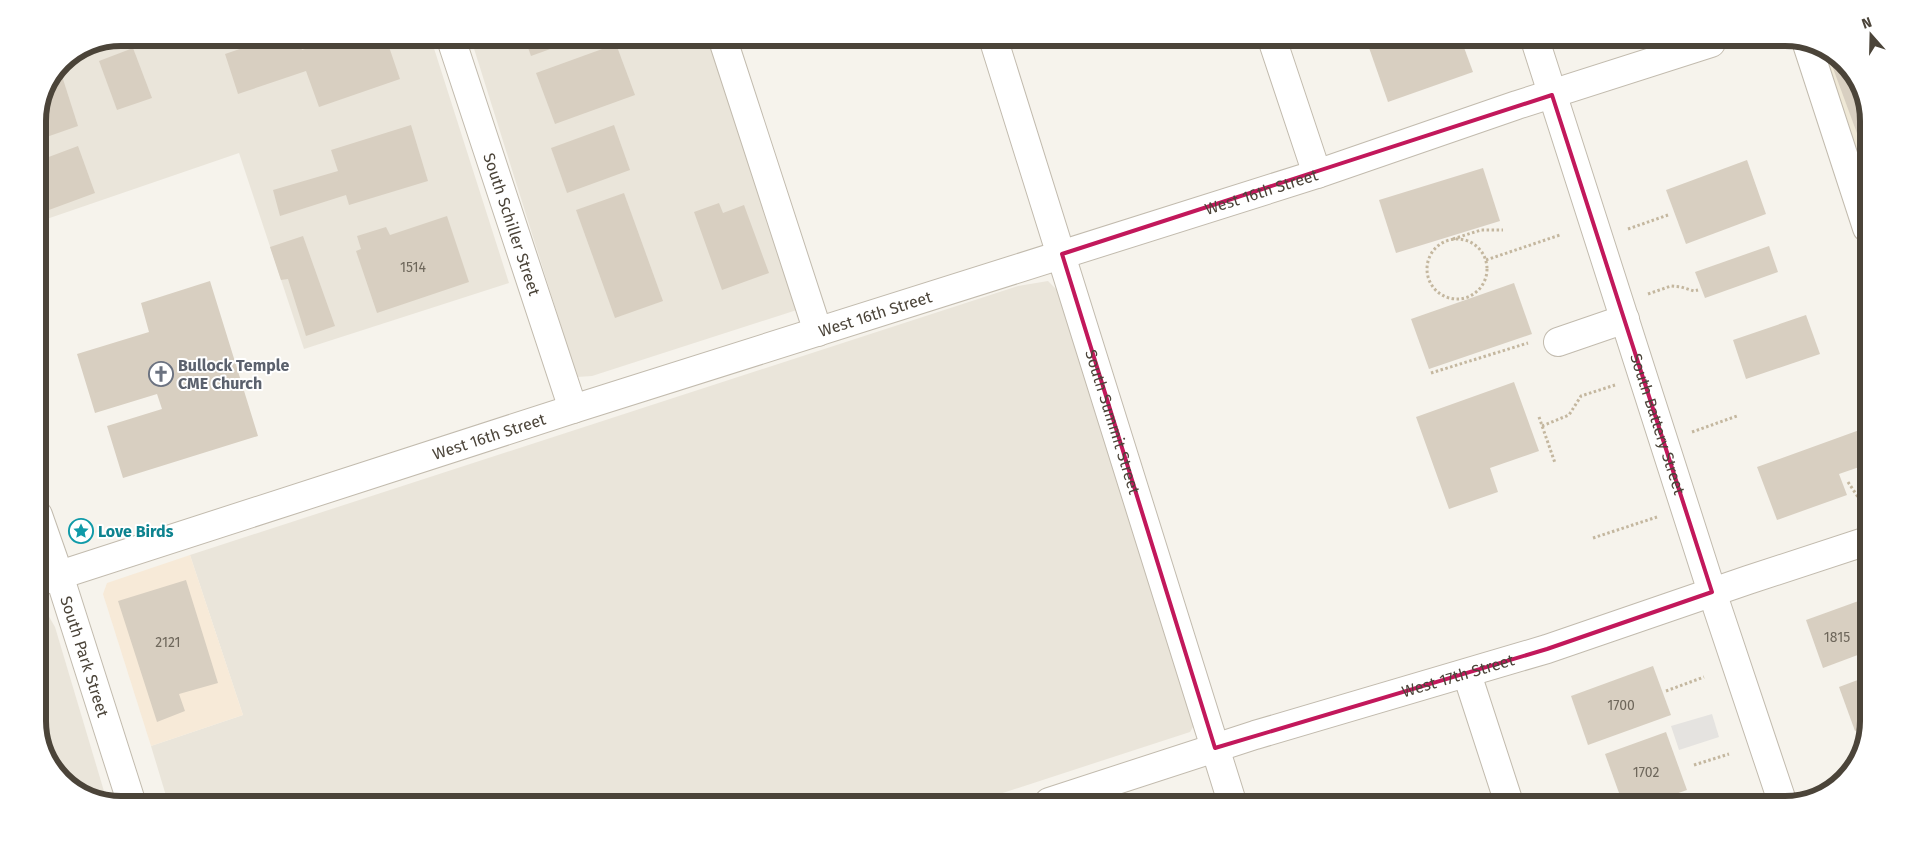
<svg xmlns="http://www.w3.org/2000/svg" width="1906" height="842" font-family="'Fira Sans',sans-serif">
<style>
.residential{fill:#eae5da}
.commercial{fill:#f7ead8}
.education{fill:#efe8d6}
.parking{fill:#e5e3e0}
.building{fill:#d8cfc1}
.lines{fill:none;stroke-linecap:round;stroke-linejoin:round}
.minor-casing{stroke:#c2bbae;stroke-width:30}
.path{stroke:#c4b79f;stroke-width:3;stroke-dasharray:2.5 2.5;stroke-linecap:butt}
.minor{stroke:#fff;stroke-width:28}
.marked{fill:none;stroke:#c2185b;stroke-width:4;stroke-linejoin:round}
.labels{text-anchor:middle;dominant-baseline:central;stroke-width:4;stroke-linejoin:round;paint-order:stroke}
.number-label{font-size:14px;fill:#6e675b}
.street-label{font-size:16px;fill:#4b4439;stroke:#fff}
.worship-label{font-size:16px;font-weight:bold;fill:#5b616d;stroke:#fff;text-anchor:start}
.culture-label{font-size:16px;font-weight:bold;fill:#0d838f;stroke:#fff;text-anchor:start}
.rim{fill:none;stroke:#4b4439;stroke-width:6}
</style>
<rect width="100%" height="100%" fill="#f6f3ec"/>
<g class="residential">
<polygon points="121,38 431,39 509,283 304,349 239,153 38,222 38,116 62,62 89,44"/>
<polygon points="471,39 715,40 803,308 592,376 577,377"/>
<polygon points="1048,281 1058,291 1196,722 1190,732 975,802 167,799 151,746 243,715 190,555 1018,286"/>
<polygon points="38,608 44,608 55,627 106,798 89,798 55,772 38,727"/>
</g>
<polygon class="commercial" points="190,555 243,715 151,746 103,594 107,583"/>
<polygon class="education" points="1817,44 1851,70 1868,116 1867,228"/>
<polygon class="parking" points="1712,714 1719,737 1679,750 1671,726"/>
<g class="building">
<polygon points="272,38 298,38 302,50 337,38 386,38 400,79 319,107 306,71 238,94 225,54"/>
<polygon points="525,39 578,39 531,56"/>
<polygon points="1367,42 1462,42 1473,72 1388,102"/>
<polygon points="616,44 635,95 555,124 536,73"/>
<polygon points="133,48 152,98 117,110 99,61"/>
<polygon points="1835,58 1851,70 1868,116 1868,132 1858,136 1830,60"/>
<polygon points="62,76 78,126 38,140 38,116 55,78"/>
<polygon points="411,125 428,181 349,205 346,195 280,216 273,190 338,171 331,150"/>
<polygon points="614,125 630,170 567,193 551,148"/>
<polygon points="78,146 95,193 38,214 38,161"/>
<polygon points="1747,160 1766,214 1686,244 1666,190"/>
<polygon points="1483,168 1500,221 1396,253 1379,200"/>
<polygon points="624,193 663,301 615,318 576,210"/>
<polygon points="719,203 723,213 744,205 769,273 722,290 694,212"/>
<polygon points="447,216 469,282 377,313 356,251 361,249 357,236 386,227 390,235"/>
<polygon points="303,236 335,326 306,336 288,279 281,280 270,247"/>
<polygon points="1769,246 1778,272 1705,298 1695,272"/>
<polygon points="210,281 258,436 123,478 107,426 162,409 157,394 95,413 77,354 149,332 141,303"/>
<polygon points="1514,283 1532,334 1429,369 1411,319"/>
<polygon points="1806,315 1820,354 1746,379 1733,340"/>
<polygon points="1514,382 1539,451 1490,468 1498,492 1449,509 1416,417"/>
<polygon points="1865,428 1865,465 1839,474 1847,495 1777,520 1757,467"/>
<polygon points="186,580 218,683 179,694 185,711 157,722 118,601"/>
<polygon points="1864,599 1863,653 1823,668 1806,620"/>
<polygon points="1653,666 1671,715 1588,745 1571,696"/>
<polygon points="1863,678 1862,728 1855,731 1839,687"/>
<polygon points="1666,732 1687,790 1647,804 1623,804 1605,754"/>
<polygon points="1713,797 1716,804 1695,804"/>
</g>
<g class="lines">
<defs>
<g id="minor">
<path id="s1" d="M451,39L573,409"/>
<polyline points="723,40 818,332"/>
<path id="s2" d="M994,41L1232,802"/>
<polyline points="1273,42 1317,174"/>
<path id="s3" d="M1536,43L1712,592L1783,804"/>
<polyline points="1807,44 1867,228"/>
<polyline points="1558,342 1625,319"/>
<path id="s4" d="M38,515L59,575L130,798"/>
<path id="s5" d="M38,582L573,409L1317,174L1517,105L1711,43"/>
<polyline points="1467,674 1509,803"/>
<path id="s6" d="M1049,802L1255,735L1547,649L1748,580L1864,542"/>
</g>
</defs>
<use href="#minor" class="minor-casing"/>
<g class="path">
<polyline points="1628,229 1668,215"/>
<polyline points="1453,239 1481,230 1503,230"/>
<circle cx="1457" cy="269" r="30"/>
<polyline points="1486,260 1560,235"/>
<polyline points="1648,294 1671,286 1681,287 1694,291 1698,290"/>
<polyline points="1431,373 1528,343"/>
<polyline points="1539,417 1555,463"/>
<polyline points="1542,426 1569,415 1581,396 1615,385"/>
<polyline points="1692,432 1737,416"/>
<polyline points="1848,482 1858,497 1861,513"/>
<polyline points="1593,538 1657,517"/>
<polyline points="1666,691 1704,677"/>
<polyline points="1694,765 1729,754"/>
</g>
<use href="#minor" class="minor"/>
</g>
<path class="marked" d="M1552,95L1712,592L1547,649L1215,748L1062,254Z"/>
<defs>
<symbol id="church-ring" viewBox="-11 -11 22 22"><circle r="9.5" fill="#fff" stroke="#6b7280" stroke-width="1.5"/><path d="M-1.2-6h2.4v3.5h3.3v2.4h-3.3V6h-2.4V-.1h-3.3v-2.4h3.3Z" fill="#6b7280"/></symbol>
<symbol id="sight-ring" viewBox="-11 -11 22 22"><circle r="9.5" fill="#fff" stroke="#0f9aa8" stroke-width="1.5"/><path d="M0-6L1.8-2.2L6-1.7L2.9 1.2L3.7 5.4L0 3.3L-3.7 5.4L-2.9 1.2L-6-1.7L-1.8-2.2Z" fill="#0f9aa8"/></symbol>
</defs>
<g fill-rule="evenodd">
<use href="#church-ring" x="147" y="360" width="28" height="28"/>
<use href="#sight-ring" x="67" y="517" width="28" height="28"/>
</g>
<g class="labels">
<g class="number-label">
<text x="413" y="267">1514</text>
<text x="1837" y="637">1815</text>
<text x="168" y="642">2121</text>
<text x="1621" y="705">1700</text>
<text x="1646" y="772">1702</text>
</g>
<g class="street-label">
<text stroke="none"><textPath href="#s5" startOffset="1284">West 16th Street</textPath></text>
<text stroke="none"><textPath href="#s1" startOffset="195">South Schiller Street</textPath></text>
<text stroke="none"><textPath href="#s5" startOffset="879">West 16th Street</textPath></text>
<text stroke="none"><textPath href="#s2" startOffset="399">South Summit Street</textPath></text>
<text stroke="none"><textPath href="#s3" startOffset="400">South Battery Street</textPath></text>
<text stroke="none"><textPath href="#s5" startOffset="474">West 16th Street</textPath></text>
<text stroke="none"><textPath href="#s4" startOffset="149">South Park Street</textPath></text>
<text stroke="none"><textPath href="#s6" startOffset="428">West 17th Street</textPath></text>
</g>
<g class="worship-label">
<text x="178" y="365">Bullock Temple<tspan x="178" dy="18">CME Church</tspan></text>
</g>
<g class="culture-label">
<text x="98" y="531">Love Birds</text>
</g>
</g>
<path d="M0 0H1906V842H0ZM121 46H1785A75 75 0 0 1 1860 121V721A75 75 0 0 1 1785 796H121A75 75 0 0 1 46 721V121A75 75 0 0 1 121 46Z" fill="#fff" fill-rule="evenodd"/>
<path class="rim" d="M121 46H1785A75 75 0 0 1 1860 121V721A75 75 0 0 1 1785 796H121A75 75 0 0 1 46 721V121A75 75 0 0 1 121 46Z"/>
<g transform="translate(1871 35) rotate(340)" stroke="#ffffff" stroke-width="4" paint-order="stroke">
<path d="M0-4L9 19L0 12L-9 19Z" fill="#4b4439"/>
<text y="-8" font-size="14" font-weight="bold" text-anchor="middle" fill="#4b4439">N</text>
</g>
</svg>
